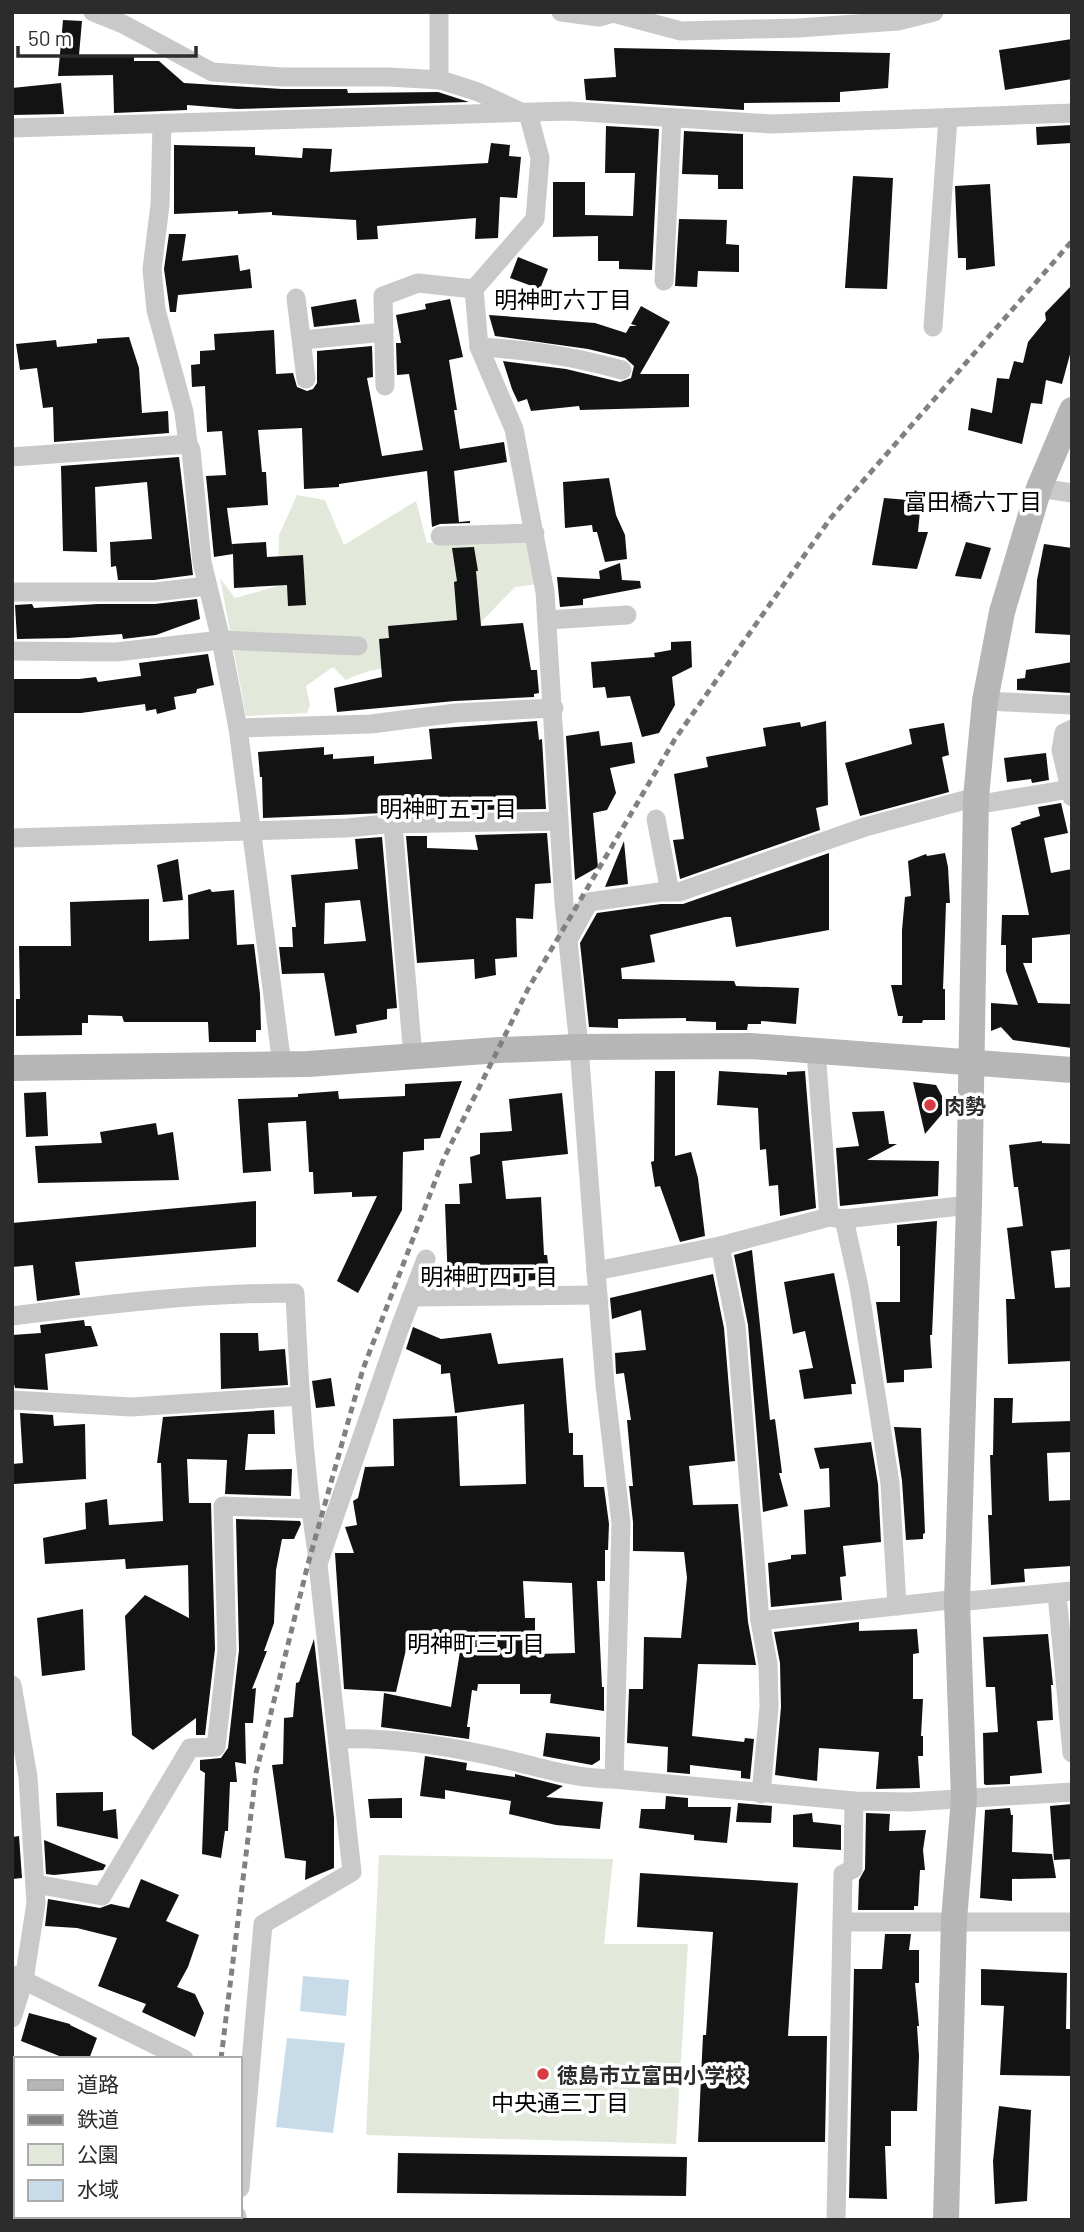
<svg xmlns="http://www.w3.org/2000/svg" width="1084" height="2232" font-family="Barlow,'Noto Sans JP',sans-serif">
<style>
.green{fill:#e2e9db}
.water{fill:#c8dbe8}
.building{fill:#131313;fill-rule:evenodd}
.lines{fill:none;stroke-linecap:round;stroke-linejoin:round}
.street{stroke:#c9c9c9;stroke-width:19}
.secondary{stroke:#b6b6b6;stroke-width:26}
.rail{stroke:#818181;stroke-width:5;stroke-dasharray:7 5;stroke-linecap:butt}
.poi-dot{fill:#d93943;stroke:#fff;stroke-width:2.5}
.labels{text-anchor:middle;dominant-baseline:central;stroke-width:7;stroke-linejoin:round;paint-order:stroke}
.poi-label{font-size:21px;font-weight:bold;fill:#2c2c2c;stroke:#fff;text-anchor:start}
.neighbourhood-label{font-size:23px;fill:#000;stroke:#fff}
</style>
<rect width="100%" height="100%" fill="#fff"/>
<g class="green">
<path d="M297,495L325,500L344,545L416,501L427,543L526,541L538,584L515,587L482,621L460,669C421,665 382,662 346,680L333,667L306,686L310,705L307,713L246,716L220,578L235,598L278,586L279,535Z"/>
<polygon points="379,1855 613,1859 604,1944 688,1944 676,2144 366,2135"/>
</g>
<g class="water">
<polygon points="303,1976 349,1980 346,2016 300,2011"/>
<polygon points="287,2038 345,2043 333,2133 276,2127"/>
</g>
<g class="building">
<polygon points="63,20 82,21 79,55 134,55 134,61 159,61 184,83 282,89 347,89 348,93 438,92 469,102 237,109 187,105 187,110 114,113 113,75 58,76"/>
<polygon points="1072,39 1072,79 1005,90 999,50"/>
<polygon points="614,48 890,53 888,88 840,92 840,102 744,103 744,110 586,100 584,79 616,77"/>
<polygon points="61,83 64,114 12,115 12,88"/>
<polygon points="1072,125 1072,143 1037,145 1036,127"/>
<polygon points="606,126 659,129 652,270 619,269 619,261 598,261 598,236 553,237 553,182 585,182 585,215 633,216 635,173 605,173"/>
<polygon points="684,131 743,134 743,189 718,189 718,175 682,174"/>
<polygon points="491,143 510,145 509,156 521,157 517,198 500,197 498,238 475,239 476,218 377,226 378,239 357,240 356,220 272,215 272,212 238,214 238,211 174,214 174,145 255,147 255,155 302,158 303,148 332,149 330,172 488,163"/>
<polygon points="853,176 893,178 887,289 845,288"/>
<polygon points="990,184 995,266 966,270 966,258 958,258 955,186"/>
<polygon points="679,219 727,220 726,244 739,245 739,272 698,271 697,287 675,286"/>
<polygon points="169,234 186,234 182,261 238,255 240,271 250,269 252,288 178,295 176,312 170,312 164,269"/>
<polygon points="518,257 548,269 540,289 510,278"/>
<polygon points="1072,285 1072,347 1062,384 1046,380 1042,404 1031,403 1022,444 968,430 971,408 992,413 997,378 1009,379 1014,361 1023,363 1028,342 1046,320 1045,313"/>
<polygon points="356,299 360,322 314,327 311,307"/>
<polygon points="450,299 463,357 449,360 457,410 454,410 460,449 504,442 507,462 454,471 459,522 470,521 470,523 440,524 432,527 427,471 339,484 339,487 304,489 302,428 258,430 262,472 266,472 268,505 227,508 233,552 232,544 266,542 267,557 303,555 306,605 288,606 287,585 234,588 233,554 214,557 206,476 226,475 222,431 207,432 205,386 192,387 191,365 200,364 200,351 215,350 214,334 274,330 276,374 293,373 297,387 307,391 313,389 317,383 317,351 372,346 373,377 367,378 382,456 423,450 409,374 397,375 396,343 401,343 396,315 426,309 425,304"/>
<polygon points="641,306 670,322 640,374 689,374 689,407 580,410 579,406 531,411 527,399 518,402 512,389 503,361 566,369 620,382 631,378 634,366 625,358 588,349 495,336 489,315 595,323 626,333 630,326 637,326 631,324"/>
<polygon points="129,337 139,368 142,413 168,411 169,433 54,442 53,407 43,408 37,368 20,370 16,344 56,340 57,347 97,343 97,339"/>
<polygon points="179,457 193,575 154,580 118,580 116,566 111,567 110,542 152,539 147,482 95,487 97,552 63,551 61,466"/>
<polygon points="609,478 616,515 625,535 627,559 605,562 597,532 593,532 592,525 565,528 563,482"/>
<polygon points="884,498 921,501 918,532 928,532 917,569 872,565"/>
<polygon points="966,542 991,548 981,579 955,576"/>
<polygon points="1044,544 1072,548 1072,635 1035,633 1037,580"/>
<polygon points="474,547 478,571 476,571 481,626 523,623 531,670 537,670 539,693 534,694 534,697 455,701 337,712 334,688 382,677 379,639 389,638 388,626 457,620 454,582 457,581 452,548"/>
<polygon points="620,563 622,580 640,581 641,588 583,599 583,605 560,607 557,577 600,579 599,571"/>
<polygon points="197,599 200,619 156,635 123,639 122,634 68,638 17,639 15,605 32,604 34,608 98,604 155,604"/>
<polygon points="691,641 692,667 672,677 675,705 659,733 642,737 630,696 607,698 605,687 593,688 591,662 655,657 654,653 671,650 671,642"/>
<polygon points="208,654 214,685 197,689 196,693 174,697 176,709 157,714 156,709 146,711 145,704 81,713 12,713 12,679 79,679 96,677 98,682 141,676 139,663"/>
<polygon points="1072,662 1072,693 1017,690 1017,679 1025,678 1026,670"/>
<polygon points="537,721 539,740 542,739 546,809 472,810 470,802 434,807 434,811 263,818 262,777 260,777 258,752 324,747 324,755 333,754 333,759 374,756 374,764 432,759 429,729"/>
<polygon points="826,721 828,805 816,808 820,830 680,879 673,840 684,839 674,774 708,767 706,757 766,746 763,728 800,722 801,727"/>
<polygon points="944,723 949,755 942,757 949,792 860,816 845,763 912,744 909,729"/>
<polygon points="599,731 601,746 632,742 635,763 610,768 616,793 607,810 593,813 598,867 575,880 566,736"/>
<polygon points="1046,753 1049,780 1032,783 1031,779 1007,782 1004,758"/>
<polygon points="1061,803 1068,833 1044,838 1051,873 1072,869 1072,934 1032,938 1032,963 1023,963 1038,1003 1072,1004 1072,1048 1013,1040 1001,1027 991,1031 991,1003 1018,1005 1006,971 1006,945 1001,945 1002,915 1029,915 1011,828 1021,824 1020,822 1040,816 1038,807"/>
<polygon points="547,833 551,883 535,884 533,919 516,918 517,957 495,959 496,975 475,979 474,959 417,963 406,836 427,836 427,848 478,850 475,835"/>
<path d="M382,837L397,1008L387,1009V1019L356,1025L357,1033L335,1036L324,973L282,974L279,947H293L292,927H296L291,875L358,869L355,839ZM360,900L366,941L324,944L325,903Z"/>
<polygon points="624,841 628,884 605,887"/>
<polygon points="829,853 829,930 736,947 731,917 725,917 650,935 655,962 621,968 622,979 734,981 736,986 799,988 796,1024 761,1021 761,1024 748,1024 747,1030 716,1030 716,1022 686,1021 686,1018 618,1019 618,1028 589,1027 580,943 597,913 661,904 683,904"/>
<polygon points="945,853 948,867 950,903 946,903 945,933 943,989 945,989 945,1020 923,1020 922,1023 902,1023 903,1016 898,1016 891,985 902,985 902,930 905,897 911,896 908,861 926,854 927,856"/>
<polygon points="178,859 183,900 163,902 157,865"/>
<polygon points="210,889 212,892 234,890 237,945 254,944 260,994 261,1030 256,1030 256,1042 209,1042 208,1022 124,1022 122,1016 88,1015 88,1023 82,1023 82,1035 16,1036 16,999 20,999 19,946 71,946 70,902 149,899 149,941 189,939 188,895"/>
<polygon points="655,1071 675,1071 675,1156 691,1152 698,1178 705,1236 680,1242 660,1186 655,1187 651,1162 654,1161"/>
<polygon points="719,1071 787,1075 787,1072 805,1071 816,1208 780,1216 778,1185 769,1186 766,1149 760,1150 758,1108 717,1105"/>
<polygon points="462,1081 440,1138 424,1139 424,1150 403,1152 402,1210 358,1293 337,1281 377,1196 352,1197 352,1192 314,1194 313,1172 309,1172 306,1121 268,1123 271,1171 243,1173 238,1099 298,1097 298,1094 338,1091 339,1099 405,1096 405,1084"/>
<polygon points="913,1082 936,1085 942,1096 942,1114 925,1134"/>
<polygon points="46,1092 48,1136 26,1137 24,1093"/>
<polygon points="562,1093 568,1154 502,1161 506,1199 541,1197 544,1255 547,1255 550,1278 501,1284 448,1284 445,1204 460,1204 459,1184 472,1183 470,1157 480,1154 480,1133 512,1131 509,1099"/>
<polygon points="884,1111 889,1144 897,1144 867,1160 939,1161 938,1196 840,1206 836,1148 859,1146 852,1112"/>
<polygon points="156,1123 158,1135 173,1132 179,1180 38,1183 35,1146 102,1143 100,1132"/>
<polygon points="1042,1141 1042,1143 1072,1144 1072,1249 1051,1251 1055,1288 1072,1287 1072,1361 1008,1364 1006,1299 1015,1299 1007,1228 1023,1226 1018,1187 1014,1187 1009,1145"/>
<polygon points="256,1201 256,1247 75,1262 80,1295 37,1301 33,1265 12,1267 12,1223"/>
<polygon points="937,1221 932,1335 930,1335 932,1368 904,1370 904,1382 887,1383 876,1302 900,1302 900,1246 897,1246 897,1225"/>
<polygon points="752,1250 770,1420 775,1419 781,1465 782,1473 779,1473 788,1506 763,1512 748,1325 734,1255"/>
<polygon points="834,1273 856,1384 851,1384 852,1394 804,1399 799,1370 813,1368 805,1331 793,1334 784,1282"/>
<polygon points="713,1274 724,1328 735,1461 689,1466 693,1505 738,1504 748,1622 756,1665 698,1664 692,1736 744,1742 745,1738 754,1739 750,1779 741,1778 741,1771 690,1765 690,1774 667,1772 668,1747 627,1743 629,1689 643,1689 644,1637 681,1638 687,1578 684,1552 633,1551 633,1522 629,1486 633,1486 627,1420 631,1420 624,1373 616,1374 615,1353 646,1350 641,1310 612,1319 610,1298"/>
<polygon points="84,1320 85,1326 91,1326 98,1346 45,1354 48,1390 15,1388 12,1376 12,1335 41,1333 40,1325"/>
<path d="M413,1327L441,1339L491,1333L498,1364L563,1358L569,1433H573V1455H583L584,1487H604L609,1524L608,1550H605V1581H597L602,1687H604V1711L550,1703L551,1694H520V1684H478L477,1691L472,1690L467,1727H470L469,1739L381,1727L384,1693L451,1707L462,1639L408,1641L396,1692L344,1689L335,1553H354L345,1527L357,1525L353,1501L358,1498L365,1467L394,1466L393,1419L457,1416L460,1486L526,1484L524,1404L455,1413L450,1373L441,1374V1365L406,1349ZM523,1581L572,1583L575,1653L535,1654V1618H525Z"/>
<polygon points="220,1333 258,1333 259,1351 285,1349 288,1385 221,1389"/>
<polygon points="331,1378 335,1406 316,1408 312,1381"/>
<polygon points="994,1398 1013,1398 1012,1423 1072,1421 1072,1452 1047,1453 1049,1501 1072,1500 1072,1566 1024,1569 1025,1582 991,1585 988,1515 992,1515 990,1455 993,1455"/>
<polygon points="274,1410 275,1434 248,1434 245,1470 292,1469 291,1496 225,1494 227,1460 187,1459 189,1503 211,1503 215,1649 205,1735 196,1735 196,1718 153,1750 132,1735 125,1616 145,1595 189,1618 188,1565 126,1569 125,1559 45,1564 43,1538 86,1529 85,1503 107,1499 109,1525 163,1521 161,1463 157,1463 163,1417"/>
<polygon points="20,1413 53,1415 54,1426 85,1424 86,1479 14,1484 12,1464 23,1463"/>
<polygon points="894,1427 921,1428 925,1533 923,1534 923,1539 906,1540 902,1481"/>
<polygon points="871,1442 878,1484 881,1542 843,1546 846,1576 840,1577 842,1600 771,1607 768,1563 791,1559 791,1555 806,1554 804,1510 830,1507 829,1468 820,1469 814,1448"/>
<polygon points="236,1519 300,1521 301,1524 294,1539 282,1539 276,1570 274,1623 264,1651 267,1651 252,1689 256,1688 253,1723 245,1723 246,1764 235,1762 237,1782 230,1782 228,1831 225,1831 221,1858 202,1854 205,1773 200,1770 200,1760 221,1758 228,1748 239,1650"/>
<polygon points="83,1609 85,1670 42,1676 37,1618"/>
<polygon points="859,1622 859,1631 917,1629 919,1653 913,1654 913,1699 923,1699 921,1736 923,1736 923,1756 918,1756 920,1788 876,1789 879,1752 819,1748 817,1781 775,1775 781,1707 780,1663 774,1632"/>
<polygon points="1048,1634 1053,1685 1051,1685 1053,1720 1037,1721 1042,1773 1010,1776 1010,1784 986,1785 984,1784 983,1733 998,1732 995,1687 986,1687 983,1637"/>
<polygon points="314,1639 334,1818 334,1868 305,1880 306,1861 285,1858 272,1765 283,1764 284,1718 293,1717 296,1683 299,1682"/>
<polygon points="546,1733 600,1737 600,1760 592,1765 543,1756"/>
<polygon points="425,1756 467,1763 466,1770 515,1777 515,1774 563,1786 546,1797 603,1802 600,1829 556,1825 509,1814 511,1801 445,1790 445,1799 420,1796"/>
<polygon points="103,1792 103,1811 116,1809 118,1839 57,1826 56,1793"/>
<polygon points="666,1796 688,1798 688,1807 731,1807 727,1843 694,1840 694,1835 639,1828 641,1809 665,1809"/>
<polygon points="402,1798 402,1818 370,1818 368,1799"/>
<polygon points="738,1803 772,1806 771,1823 736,1822"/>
<polygon points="1072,1804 1072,1859 1054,1860 1050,1806"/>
<polygon points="1010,1808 1011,1815 1013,1815 1012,1852 1052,1854 1056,1878 1012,1879 1012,1901 980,1898 985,1810"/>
<polygon points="812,1813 813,1822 841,1825 841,1850 793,1847 793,1815"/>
<polygon points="866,1813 890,1814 889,1831 926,1830 923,1850 925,1870 920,1870 918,1906 914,1906 914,1910 858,1910 859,1880 865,1869"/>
<polygon points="19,1836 22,1878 12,1879 12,1837"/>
<polygon points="44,1840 106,1865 103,1870 54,1875 46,1874"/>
<polygon points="640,1873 798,1883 788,2036 827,2036 825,2142 698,2142 703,2035 706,2035 713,1932 637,1927"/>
<polygon points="141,1879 179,1895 166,1921 199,1935 188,1967 177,1987 195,1994 204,2013 195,2037 142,2012 146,2004 98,1986 117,1938 77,1928 45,1926 48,1899 100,1908 111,1904 129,1908"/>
<polygon points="885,1934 911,1934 909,1950 919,1950 919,1983 915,1983 919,2026 917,2026 919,2056 917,2111 891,2111 891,2146 885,2146 887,2199 849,2198 854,1969 882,1969"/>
<polygon points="981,1969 1067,1973 1066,2029 1072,2029 1072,2076 1000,2075 1004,2006 981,2005"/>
<polygon points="29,2013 70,2024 70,2025 97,2038 89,2059 67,2059 21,2041"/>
<polygon points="999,2106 1031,2110 1027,2201 995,2204 993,2161"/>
<polygon points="398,2153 687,2157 686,2196 397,2193"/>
</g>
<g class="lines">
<g class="street">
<polyline points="93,12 123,24 212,72 283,77 389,77 441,80 478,92 519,111"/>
<polyline points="439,12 439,80"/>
<polyline points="561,12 599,17 613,13 681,31 798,28 898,21 934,12"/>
<polyline points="528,113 540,158 535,219 474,289 479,347 514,429 545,592 564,903 579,1047 596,1271 720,1246 829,1217 844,1219 969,1205"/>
<polyline points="162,123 160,205 152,269 156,310 184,412 188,444"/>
<polyline points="12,128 569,111 772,124 1072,113"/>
<polyline points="664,281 672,118"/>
<polyline points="296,298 306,379"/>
<polyline points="933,327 948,118"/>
<polyline points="303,340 384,332"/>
<path d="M479,347C530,350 572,356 622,370"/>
<polyline points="385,386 383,296 418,283 474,289"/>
<polyline points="12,457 188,444 191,450 202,562 221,640 238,728"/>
<polyline points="1039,488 1072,493"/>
<polyline points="440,536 535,533"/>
<polyline points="12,592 155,592 207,586"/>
<polyline points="547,620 627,615"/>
<polyline points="12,651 116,652 221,640 358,646"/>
<polyline points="985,701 1072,705"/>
<polyline points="1072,729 1064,733 1061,750 1072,797"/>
<polyline points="975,805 1070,789"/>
<polyline points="656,819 670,892"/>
<polyline points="393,824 413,1057"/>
<polyline points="12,838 347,828 386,824 559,821"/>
<polyline points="568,940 589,902 660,892 679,892 865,827 976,797"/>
<polyline points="816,1051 829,1217"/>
<polyline points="282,1065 238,728 371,724 456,713 554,708"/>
<polyline points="844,1219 859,1287 890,1483 897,1606"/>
<polyline points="720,1246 736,1326 760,1621 768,1664 769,1707 761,1794"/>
<polyline points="596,1271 605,1385 621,1523 614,1779"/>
<polyline points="411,1297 598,1295"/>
<path d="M12,1316C107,1304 200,1293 295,1293C299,1382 304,1471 318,1559"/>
<polyline points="12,1400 131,1407 300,1396"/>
<polyline points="1057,1594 1072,1753"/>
<polyline points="957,1602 1072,1591"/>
<polyline points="760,1621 959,1599"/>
<polyline points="12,1685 28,1777 36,1903 24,1980 12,2018"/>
<path d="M338,1739C385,1737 436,1744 482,1754C528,1763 567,1779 614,1779L854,1801L909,1802L1072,1792"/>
<polyline points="35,1884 102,1896 190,1748 216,1747 227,1650 223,1506 309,1509"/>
<polyline points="842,1922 1072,1922"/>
<polyline points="13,1975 184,2059"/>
<polyline points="240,2188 263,1924 352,1872 318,1564 399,1330 426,1259"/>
<polyline points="191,2220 191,2216"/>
<polyline points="237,2220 237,2216"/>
<polyline points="836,2220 843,1874 853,1869 854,1801"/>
</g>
<g class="secondary">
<polyline points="12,1068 308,1064 499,1050 579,1047 751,1046 1072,1070"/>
<polyline points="946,2220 954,1920 964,1798 957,1602 969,1205 976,797 985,701 1002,612 1039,488 1072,410"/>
</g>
<g class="rail">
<polyline points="221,2059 256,1773 308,1564 363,1369 444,1158 528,989 675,739 830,519 1072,241"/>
<polyline points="205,2220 205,2216"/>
</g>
</g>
<g class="poi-dot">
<circle cx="930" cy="1105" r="7"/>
<circle cx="543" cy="2074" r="7"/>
</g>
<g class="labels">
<g class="poi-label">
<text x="944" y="1105">肉勢</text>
<text x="557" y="2074">徳島市立富田小学校</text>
</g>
<g class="neighbourhood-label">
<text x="563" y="299">明神町六丁目</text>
<text x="973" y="501">富田橋六丁目</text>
<text x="448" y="808">明神町五丁目</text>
<text x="489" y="1276">明神町四丁目</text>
<text x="476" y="1643">明神町三丁目</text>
<text x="560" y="2102">中央通三丁目</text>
</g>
</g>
<rect width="1084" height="2232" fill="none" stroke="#2c2c2c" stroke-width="28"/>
<rect x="14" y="2057" width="228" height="161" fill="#ffffff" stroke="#ababab" stroke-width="2"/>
<rect x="28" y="2080" width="35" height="10" fill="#b6b6b6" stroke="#ababab" stroke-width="2"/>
<text x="77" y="2092" font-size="21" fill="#2c2c2c">道路</text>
<rect x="28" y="2115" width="35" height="10" fill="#818181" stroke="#ababab" stroke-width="2"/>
<text x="77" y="2127" font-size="21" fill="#2c2c2c">鉄道</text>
<rect x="28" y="2144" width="35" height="21" fill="#e2e9db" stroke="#ababab" stroke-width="2"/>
<text x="77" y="2162" font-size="21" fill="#2c2c2c">公園</text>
<rect x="28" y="2180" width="35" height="21" fill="#c8dbe8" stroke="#ababab" stroke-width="2"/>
<text x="77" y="2197" font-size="21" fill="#2c2c2c">水域</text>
<path d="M18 46v10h178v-10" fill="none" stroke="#2c2c2c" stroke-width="3.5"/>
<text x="28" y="46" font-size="21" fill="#2c2c2c" stroke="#ffffff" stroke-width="5" paint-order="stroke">50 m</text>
</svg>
